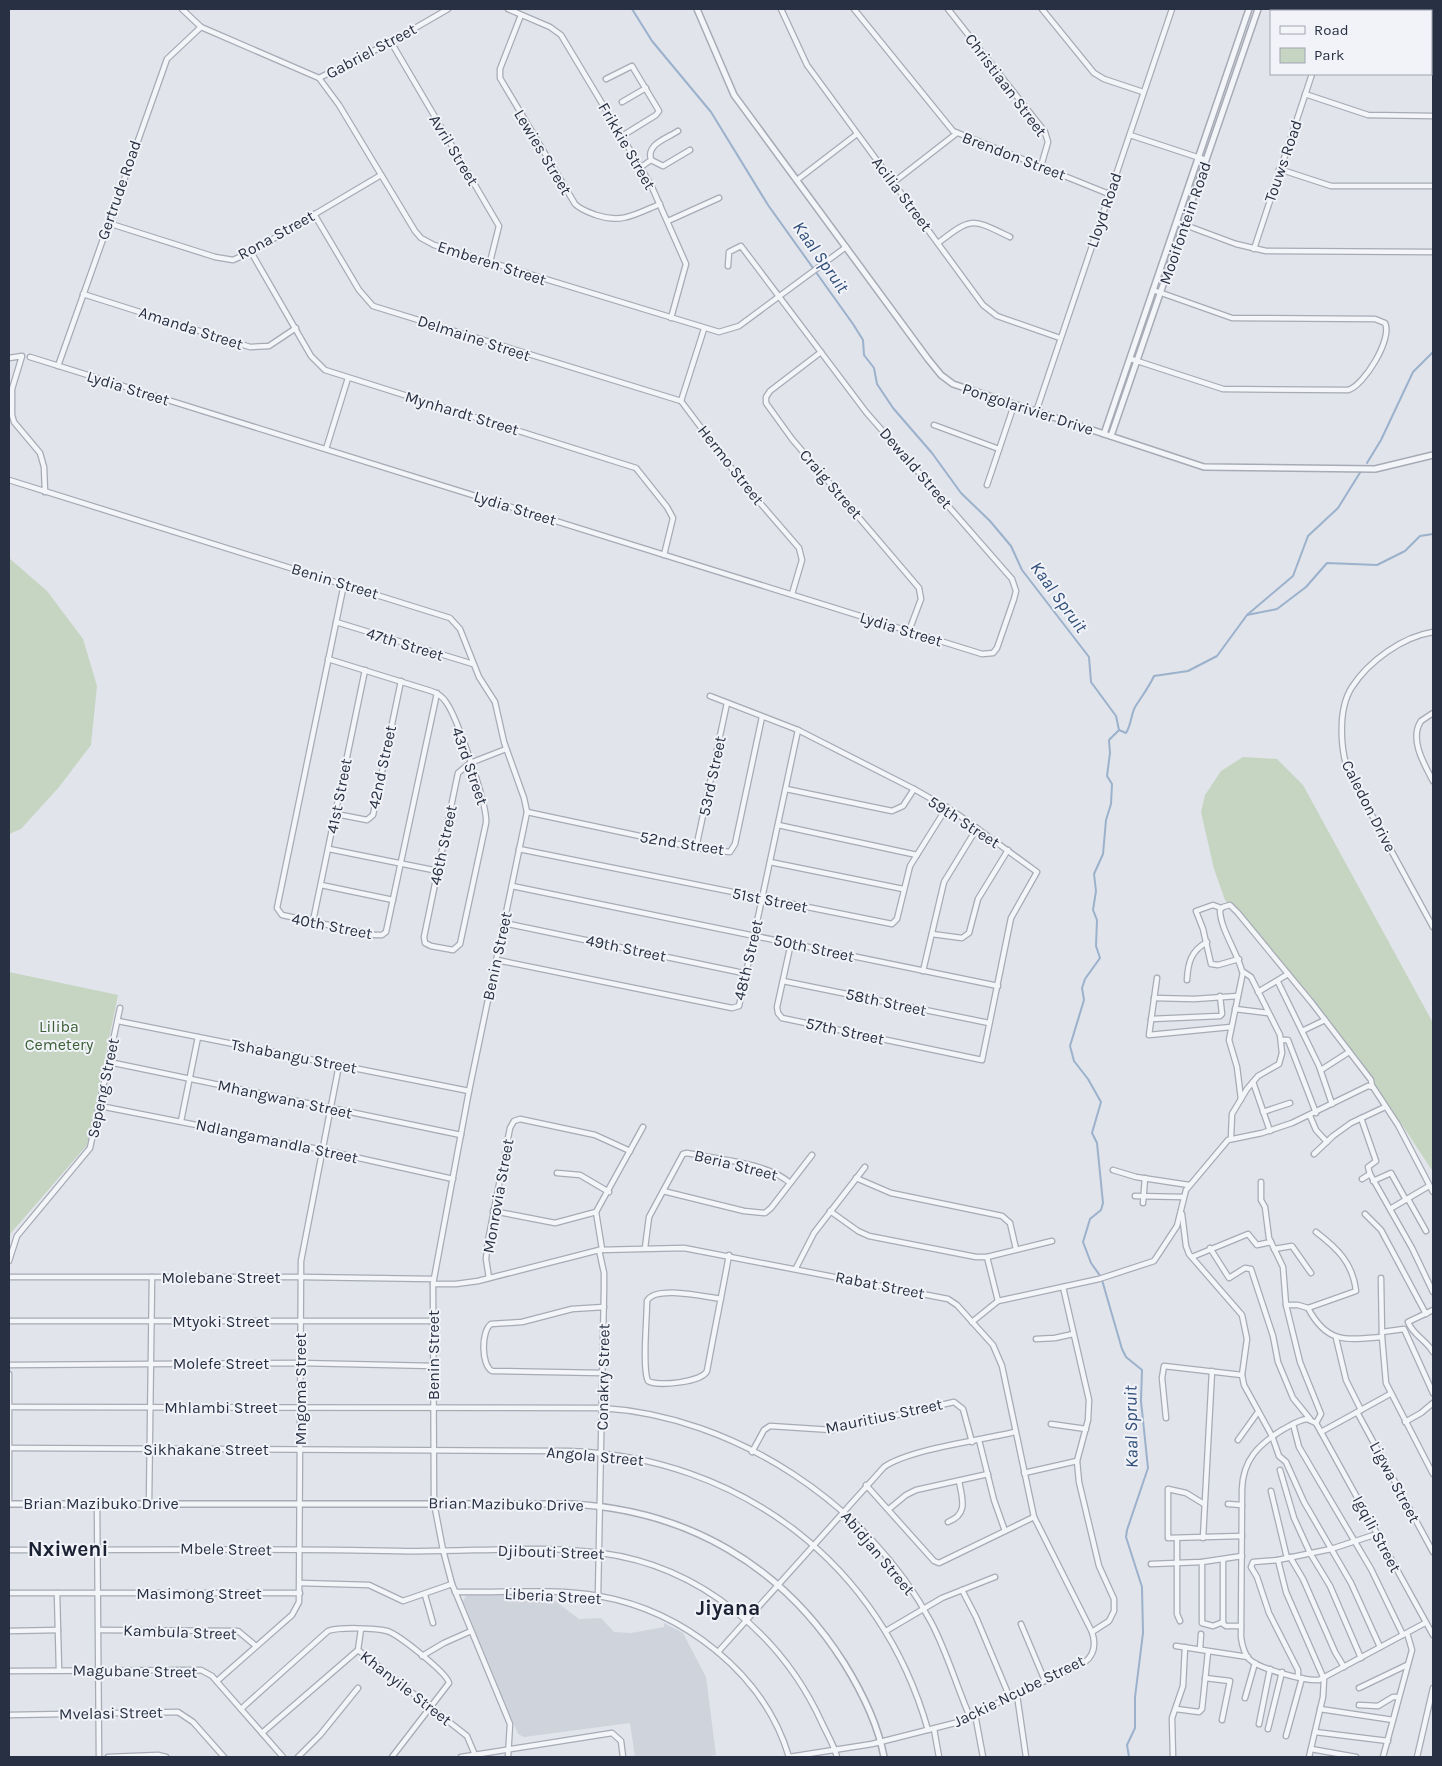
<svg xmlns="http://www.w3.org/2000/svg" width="1442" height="1766" font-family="Karla,sans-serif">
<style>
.built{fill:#cfd3dc}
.green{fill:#c6d5c2}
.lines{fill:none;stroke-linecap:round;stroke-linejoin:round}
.stream{stroke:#9bb1cc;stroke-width:2}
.minor-casing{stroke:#a6abb5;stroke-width:7}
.tertiary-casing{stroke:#a6abb5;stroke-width:8}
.minor{stroke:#f4f5f8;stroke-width:4.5}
.tertiary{stroke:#f4f5f8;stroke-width:5}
.labels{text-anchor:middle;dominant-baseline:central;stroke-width:4;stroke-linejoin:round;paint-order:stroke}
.street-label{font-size:16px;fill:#283143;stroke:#f1f3f8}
.park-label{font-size:16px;fill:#3c5f35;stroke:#f1f3f8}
.water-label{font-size:18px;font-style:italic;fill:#314f79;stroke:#f1f3f8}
.district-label{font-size:21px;font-weight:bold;fill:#1b2234;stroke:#f1f3f8}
</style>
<rect width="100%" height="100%" fill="#e1e4ea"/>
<polygon class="built" points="467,1594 546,1594 579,1619 601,1618 614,1632 631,1633 664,1627 664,1623 683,1633 706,1677 716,1755 701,1757 635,1757 630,1723 524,1737 518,1734 463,1601"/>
<g class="green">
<polygon points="9,558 47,591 83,639 97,686 91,745 59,787 21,829 9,834"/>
<polygon points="1243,757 1277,759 1303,785 1433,1023 1433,1172 1401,1123 1336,1037 1225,900 1214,869 1201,812 1205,795 1221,771"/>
<polygon points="9,972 118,995 87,1145 11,1233 9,1239"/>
</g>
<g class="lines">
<g class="stream">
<polyline points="632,9 652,41 711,112 768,205 853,324 863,340 864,355 874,368 877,384 893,408 932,453 961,493 990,521 1011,546 1022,570 1089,657 1091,682 1116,716 1119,730"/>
<polyline points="1367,463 1381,440 1413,372 1433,352"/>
<polyline points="1247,615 1293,576 1308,536 1338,508 1361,471"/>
<path d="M1119,730L1126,733C1131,725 1131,715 1135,707C1142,696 1149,687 1154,676L1188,671L1217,656L1247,615L1277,609L1306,587L1327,563L1377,565L1405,551L1420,536L1433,534"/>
<polyline points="1101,1277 1091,1263 1083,1242 1090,1219 1101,1210 1103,1203 1097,1143 1092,1133 1101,1102 1088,1079 1074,1061 1070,1046 1084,1000 1082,988 1085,979 1100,958 1096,946 1097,920 1093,910 1096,891 1094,874 1103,854 1106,820 1111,804 1112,784 1107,776 1110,753 1109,740 1119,730"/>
<polyline points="1102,1280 1122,1349 1126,1357 1142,1370 1141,1401 1148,1468 1127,1530 1126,1537 1142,1587 1143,1633 1135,1697 1135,1728 1127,1745 1129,1757"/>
</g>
<defs>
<g id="minor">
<polyline points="182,9 201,27 319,78 339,105 415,231 421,238 434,245 719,332 739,326 846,247"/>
<polyline points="508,9 550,27 561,35 651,185 686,264 671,318"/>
<polyline points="781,9 807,65 983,305 997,316 1060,338"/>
<polyline points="854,9 953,131 1109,194"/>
<polyline points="948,9 1045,132 1048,142 1041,166"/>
<polyline points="1042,9 1094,73 1104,79 1143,92"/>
<polyline points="1333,11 1334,9"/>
<path d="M521,15L500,69V78L575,204C581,210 588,212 596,215C622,224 636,214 660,204"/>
<polyline points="391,42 499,226 490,262"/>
<polyline points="1431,46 1433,46"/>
<polyline points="319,78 391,42 448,9"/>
<polyline points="606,79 632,66 659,111 656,115 622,136"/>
<polyline points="1305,94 1368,115 1433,116"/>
<polyline points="622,102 646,88"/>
<polyline points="1130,135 1206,160"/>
<polyline points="651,160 663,166 690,150"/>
<path d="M641,167L651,160C646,144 666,139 678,131"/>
<polyline points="1279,169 1331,186 1433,186"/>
<polyline points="797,180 857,134"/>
<polyline points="894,182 957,133"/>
<polyline points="314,214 359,290 373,306 681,401"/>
<polyline points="668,221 719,198"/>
<polyline points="1177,222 1236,244 1266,251 1433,252"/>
<polyline points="108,223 215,257 233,260 251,252 381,175"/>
<path d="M938,243C972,217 971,218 1010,237"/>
<polyline points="1254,249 1312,74"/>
<polyline points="251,252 311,356 325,370 636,468 667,507 673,518 664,555"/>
<polyline points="83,294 250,347 269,346 296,328"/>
<polyline points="821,352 770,391 766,397 766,403 792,439 919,588 921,599 909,631"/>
<polyline points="30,357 982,654 993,653 997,648 1014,599 1016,591 1012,579 866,412 741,246 729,252 728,266"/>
<polyline points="9,358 22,356 12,389 12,415 14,422 40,453 44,467 45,492"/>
<path d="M1131,359L1223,389L1348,390C1364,386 1393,338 1385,323L1375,319L1232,318L1153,290"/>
<polyline points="58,366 167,59 201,27"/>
<polyline points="681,401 742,482 799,548 802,560 792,594"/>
<polyline points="681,401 704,329"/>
<polyline points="1036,412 1172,9"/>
<polyline points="934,425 999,449"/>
<polyline points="326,449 348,378"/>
<polyline points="9,480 450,618 460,629 479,677 495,702 504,742 524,798 527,812 469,1091 433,1284 434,1503 443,1550 452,1584 510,1724 508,1757"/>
<polyline points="987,485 1014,405"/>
<polyline points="344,584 277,908 282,915 375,935 382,935 386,932 437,693"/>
<polyline points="336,622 473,664"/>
<path d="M1433,632C1402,637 1369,661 1352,687C1337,710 1340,755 1351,777L1433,927"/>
<path d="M328,659L431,691C437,693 442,696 446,702C457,717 488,806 486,823L460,944L453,950L431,946L425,943L424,937L458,773L470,763L506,749"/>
<polyline points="710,696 798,730 914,789 956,813 1037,872 1011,918 982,1060 782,1018 778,1013 777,1007 791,943"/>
<path d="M1433,713L1421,721C1409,739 1424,764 1433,781"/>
<polyline points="786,789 892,811 903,806 914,789"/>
<polyline points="527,812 696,848 730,852 735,844 762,717"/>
<polyline points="336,814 367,820 373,815 401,681"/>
<polyline points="778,825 917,855"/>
<polyline points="696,848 727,703"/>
<polyline points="329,849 438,871"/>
<polyline points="519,849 892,924 897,919 910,866 947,807"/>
<polyline points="770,862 903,889"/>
<polyline points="321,885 393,900"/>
<polyline points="512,886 998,986"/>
<polyline points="1221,908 1213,905 1196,911 1203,929 1211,964 1218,965 1239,959"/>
<polyline points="313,921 365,670"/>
<polyline points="504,923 748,974"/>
<polyline points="932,934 962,938 969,933 978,899 1008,850"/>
<polyline points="497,960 732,1008 739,1006 798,730"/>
<polyline points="923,971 944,882 977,828"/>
<polyline points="1157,978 1149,1035 1231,1027"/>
<path d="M1187,980C1188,962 1191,951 1207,942"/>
<polyline points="783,981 989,1023"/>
<polyline points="1278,982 1319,1066 1332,1104"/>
<polyline points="1258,992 1288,974"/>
<polyline points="1154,998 1194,999 1238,996"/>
<polyline points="1235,1009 1268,1013"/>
<polyline points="1151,1019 1220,1016 1222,1014 1220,996"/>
<polyline points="118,1021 469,1091"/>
<polyline points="1302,1031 1325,1020"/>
<polyline points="1282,1040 1288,1040 1316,1113"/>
<polyline points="109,1062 461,1135"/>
<polyline points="1321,1070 1349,1052"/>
<polyline points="1253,1082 1270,1131"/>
<polyline points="1241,1099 1237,1067 1229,1040 1243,972"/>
<polyline points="100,1106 323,1150 453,1179"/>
<polyline points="1263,1112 1290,1103"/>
<polyline points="1310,1116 1316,1130 1327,1142"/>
<polyline points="1361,1118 1376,1161 1368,1167 1370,1174 1412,1248 1433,1292"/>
<polyline points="181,1121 198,1037"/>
<path d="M1231,1138L1232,1114L1247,1089L1258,1076L1279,1064L1282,1053L1280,1035L1251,977L1242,971C1237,952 1220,928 1220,910L1223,907L1230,905L1238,913L1312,1003L1371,1080L1372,1086"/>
<polyline points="1314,1154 1333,1136 1351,1123 1385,1107"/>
<polyline points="1113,1170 1136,1177 1189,1185"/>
<polyline points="557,1173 580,1175 609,1192"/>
<polyline points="856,1178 891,1193 1002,1216 1010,1223 1016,1249"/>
<polyline points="1362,1179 1370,1174"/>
<polyline points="1373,1181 1391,1173 1406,1200"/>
<polyline points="1261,1182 1261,1200 1265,1207 1269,1238 1283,1267 1286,1305 1300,1362 1321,1414 1316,1423"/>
<polyline points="663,1191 744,1211 765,1213 771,1208 812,1155"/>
<polyline points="1135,1196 1183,1197"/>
<polyline points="1408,1199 1426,1231"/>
<polyline points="1143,1203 1145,1178"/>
<polyline points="1390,1209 1429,1186"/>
<polyline points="493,1211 555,1223 596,1212 643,1127"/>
<polyline points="830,1211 858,1231 869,1236 976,1257 987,1257 1052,1241"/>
<polyline points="596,1212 602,1249"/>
<polyline points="1182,1214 1186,1246 1189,1254 1242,1315 1247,1339 1242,1375 1244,1385 1272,1436 1279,1456 1286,1462 1304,1502 1351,1583 1380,1647"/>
<polyline points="1365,1214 1381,1230 1426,1314"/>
<path d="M645,1248L649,1217L683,1154L687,1153C717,1159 768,1163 790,1183"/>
<polyline points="1210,1248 1229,1278 1245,1268 1251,1269 1273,1336 1278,1362 1293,1398 1310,1419"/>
<polyline points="1274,1249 1292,1246 1311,1273"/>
<polyline points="987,1257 998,1301"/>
<polyline points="1192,1257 1248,1234 1257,1245 1271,1242"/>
<polyline points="9,1261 17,1236 90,1148 120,1008"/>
<polyline points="796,1268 814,1233 865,1167"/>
<polyline points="9,1277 301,1277 433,1279"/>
<polyline points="489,1278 486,1259 488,1241 510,1128 514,1121 520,1119 595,1135 630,1151"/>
<polyline points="1381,1278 1382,1337 1386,1383 1433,1474"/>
<path d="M433,1284H456L478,1281L599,1250L684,1248L948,1299L957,1305L993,1345L1002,1366L1034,1517L1092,1632C1096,1644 1095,1654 1085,1662L955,1723L872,1744L789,1757"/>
<polyline points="1063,1287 1089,1400 1088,1420 1077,1461 1079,1482 1099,1566 1114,1599 1114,1611 1109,1621 1092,1632"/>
<path d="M721,1299C705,1297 655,1285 647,1301C647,1318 642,1369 648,1381C658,1387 702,1382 707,1371C714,1332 722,1294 729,1255"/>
<path d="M1286,1305H1298L1308,1308L1356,1291C1353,1263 1337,1248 1316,1232"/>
<path d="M1308,1308C1327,1344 1346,1340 1382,1337"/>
<path d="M1433,1310L1408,1322C1413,1335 1426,1340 1433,1352"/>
<polyline points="9,1321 433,1321"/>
<polyline points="972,1322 998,1301 1099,1279 1154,1261 1177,1226 1186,1190 1228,1140 1262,1133 1292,1123 1368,1086 1373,1087 1398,1125 1433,1192"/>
<polyline points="1382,1332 1404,1329 1433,1393"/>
<polyline points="1336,1338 1346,1380 1361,1410"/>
<polyline points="1036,1339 1055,1338 1073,1334"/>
<polyline points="9,1365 300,1363 434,1366"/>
<path d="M602,1373L492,1371C481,1365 481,1331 491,1324L522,1322L572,1309L604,1307"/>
<polyline points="9,1374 9,1445"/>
<path d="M9,1407L602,1408C735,1416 869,1505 931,1622C947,1652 956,1685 970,1717"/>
<polyline points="1357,1412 1433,1552"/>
<polyline points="1166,1418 1162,1378 1164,1366 1242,1375"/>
<polyline points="1405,1422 1421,1413 1433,1403"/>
<polyline points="1051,1424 1086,1429"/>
<polyline points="1293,1424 1299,1447 1371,1569 1403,1635"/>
<polyline points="1321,1432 1390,1394"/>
<polyline points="979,1440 994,1500 1005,1531"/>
<polyline points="1238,1440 1258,1412"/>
<path d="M9,1448L568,1451C741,1457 881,1564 928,1730"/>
<polyline points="9,1451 9,1504"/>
<polyline points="752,1452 764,1430 770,1426 832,1430 954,1402 963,1409 972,1442"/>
<polyline points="1280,1470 1294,1518 1310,1553 1330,1586 1361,1658"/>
<polyline points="1024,1473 1077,1461"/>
<polyline points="866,1485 934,1561 939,1563 1034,1517"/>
<polyline points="1271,1491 1287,1558"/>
<polyline points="97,1503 99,1757"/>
<polyline points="149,1503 152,1277"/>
<polyline points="1204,1504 1186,1493 1168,1489 1168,1538 1242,1536"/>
<polyline points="1228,1504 1242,1505"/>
<polyline points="889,1509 906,1495 916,1490 988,1474"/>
<path d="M948,1522C969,1514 962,1498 959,1481"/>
<polyline points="1203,1538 1212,1371"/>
<polyline points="1177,1539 1177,1614 1180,1621"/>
<path d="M9,1550C138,1550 268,1548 398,1551C465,1553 534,1544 601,1553C700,1566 782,1635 822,1723C827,1734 834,1745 837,1757"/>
<polyline points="1290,1557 1303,1579 1335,1652 1344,1667"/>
<polyline points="1223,1560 1223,1624 1226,1626 1241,1626"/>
<polyline points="1278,1560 1286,1592 1324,1679 1323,1697 1309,1757"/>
<polyline points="1202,1562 1202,1623 1213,1626 1223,1622"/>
<polyline points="1151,1564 1202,1562 1242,1556"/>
<polyline points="300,1583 369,1585 403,1601 452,1584"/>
<polyline points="962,1590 976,1617 1010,1698"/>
<path d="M455,1592C502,1593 553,1588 599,1596C683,1611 764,1673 789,1757"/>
<polyline points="9,1593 300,1593"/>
<polyline points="57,1593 59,1670"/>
<polyline points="425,1595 433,1623"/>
<polyline points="598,1596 604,1288 604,1273 599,1250"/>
<path d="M1425,1623L1319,1680C1305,1681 1259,1669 1249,1659C1244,1653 1242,1645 1241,1637L1242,1489C1243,1460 1258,1445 1282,1430C1290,1426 1298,1420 1307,1419L1316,1423L1433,1635"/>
<polyline points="1021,1624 1045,1681"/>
<polyline points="99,1630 238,1631 256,1646"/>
<polyline points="9,1631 58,1630"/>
<polyline points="886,1631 942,1598 995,1577"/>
<polyline points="1176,1646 1248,1657"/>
<polyline points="1200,1649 1201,1634"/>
<polyline points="358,1650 361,1629"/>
<path d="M718,1652L884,1467C910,1449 982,1440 1015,1432"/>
<polyline points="422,1656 444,1643 471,1631"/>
<polyline points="9,1671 201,1670 212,1676 283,1757"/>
<polyline points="1298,1677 1298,1670 1269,1613 1257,1577 1251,1567 1253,1562 1278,1560 1331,1549 1377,1534"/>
<polyline points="1205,1678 1230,1681 1222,1720"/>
<polyline points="217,1681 292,1615 299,1602 301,1261 339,1065"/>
<polyline points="1359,1688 1407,1665"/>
<polyline points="1017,1695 1026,1757"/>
<polyline points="1245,1698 1255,1663"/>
<polyline points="1359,1705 1378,1706 1393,1697 1398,1697"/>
<path d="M241,1709L328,1631C339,1627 375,1628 387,1631C398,1634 447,1673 449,1683L392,1757"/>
<polyline points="1176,1709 1199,1712 1202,1709 1208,1652"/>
<polyline points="1320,1709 1393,1720"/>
<polyline points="975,1714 983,1757"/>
<polyline points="9,1715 178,1712 193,1722 224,1757"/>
<polyline points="1259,1724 1270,1669"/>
<polyline points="934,1729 939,1757"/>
<polyline points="1268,1729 1282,1672"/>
<polyline points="1315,1732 1388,1741"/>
<polyline points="262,1733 358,1650 467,1736 475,1755"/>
<polyline points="1286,1736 1302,1678"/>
<polyline points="1311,1749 1356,1757"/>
<polyline points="108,1757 158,1755 166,1757"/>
<polyline points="298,1757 320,1735 358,1688"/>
<polyline points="461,1757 612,1733 621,1741 623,1757"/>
<polyline points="1173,1757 1172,1718 1183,1686 1185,1647"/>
<polyline points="1383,1757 1412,1650 1407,1633"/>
<polyline points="1417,1757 1433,1688"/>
</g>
<g id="tertiary">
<polyline points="697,9 734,95 928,359 941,375 953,384 1204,467 1375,469 1433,455"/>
<polyline points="1104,434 1249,9"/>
<polyline points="1111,436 1258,9"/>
<path d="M9,1504H571C687,1510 782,1565 844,1663C862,1692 878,1724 884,1757"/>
</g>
</defs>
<use href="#minor" class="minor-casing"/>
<use href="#tertiary" class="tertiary-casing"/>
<use href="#minor" class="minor"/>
<use href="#tertiary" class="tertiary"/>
</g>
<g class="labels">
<g class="street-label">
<text transform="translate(371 51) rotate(-28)">Gabriel Street</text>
<text transform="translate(1006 85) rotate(53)">Christiaan Street</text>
<text transform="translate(627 146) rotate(60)">Frikkie Street</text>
<text transform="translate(454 150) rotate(59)">Avril Street</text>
<text transform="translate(543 152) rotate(59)">Lewies Street</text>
<text transform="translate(1014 156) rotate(21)">Brendon Street</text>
<text transform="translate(1283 161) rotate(-71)">Touws Road</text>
<text transform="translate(119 190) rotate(-71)">Gertrude Road</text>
<text transform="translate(902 194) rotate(53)">Acilia Street</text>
<text transform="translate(1104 210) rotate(-71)">Lloyd Road</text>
<text transform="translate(1185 223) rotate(-71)">Mooifontein Road</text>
<text transform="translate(276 235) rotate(-29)">Rona Street</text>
<text transform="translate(492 263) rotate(18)">Emberen Street</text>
<text transform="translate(191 328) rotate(18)">Amanda Street</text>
<text transform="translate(474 338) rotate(18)">Delmaine Street</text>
<text transform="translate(128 388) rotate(17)">Lydia Street</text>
<text transform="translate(1028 409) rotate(18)">Pongolarivier Drive</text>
<text transform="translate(462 413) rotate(17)">Mynhardt Street</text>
<text transform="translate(731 465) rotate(52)">Hermo Street</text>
<text transform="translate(916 468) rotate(49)">Dewald Street</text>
<text transform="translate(831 484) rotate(49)">Craig Street</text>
<text transform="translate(515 508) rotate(17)">Lydia Street</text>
<text transform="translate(335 581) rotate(17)">Benin Street</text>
<text transform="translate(901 629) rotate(17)">Lydia Street</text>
<text transform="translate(405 644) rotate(17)">47th Street</text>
<text transform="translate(470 766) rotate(71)">43rd Street</text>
<text transform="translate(382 767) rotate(-78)">42nd Street</text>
<text transform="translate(712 776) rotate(-78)">53rd Street</text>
<text transform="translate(339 796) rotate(-79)">41st Street</text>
<text transform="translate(1369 806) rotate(63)">Caledon Drive</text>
<text transform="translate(964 822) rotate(33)">59th Street</text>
<text transform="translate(682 843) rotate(9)">52nd Street</text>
<text transform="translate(443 845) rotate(-78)">46th Street</text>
<text transform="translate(770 900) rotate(11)">51st Street</text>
<text transform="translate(332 926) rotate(11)">40th Street</text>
<text transform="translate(626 948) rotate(12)">49th Street</text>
<text transform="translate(814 948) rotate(12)">50th Street</text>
<text transform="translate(497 956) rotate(-78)">Benin Street</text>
<text transform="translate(748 960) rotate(-77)">48th Street</text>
<text transform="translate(886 1002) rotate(12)">58th Street</text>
<text transform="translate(845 1031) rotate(12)">57th Street</text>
<text transform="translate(294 1056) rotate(11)">Tshabangu Street</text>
<text transform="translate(103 1088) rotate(-78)">Sepeng Street</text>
<text transform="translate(285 1099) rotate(12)">Mhangwana Street</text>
<text transform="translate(277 1141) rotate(12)">Ndlangamandla Street</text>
<text transform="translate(736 1165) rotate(14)">Beria Street</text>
<text transform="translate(498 1196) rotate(-80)">Monrovia Street</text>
<text x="221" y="1277">Molebane Street</text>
<text transform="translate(880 1285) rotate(11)">Rabat Street</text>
<text x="221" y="1321">Mtyoki Street</text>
<text transform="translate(433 1355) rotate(-90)">Benin Street</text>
<text x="221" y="1363">Molefe Street</text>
<text transform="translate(603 1377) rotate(-89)">Conakry Street</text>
<text transform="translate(300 1389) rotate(-90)">Mngoma Street</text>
<text x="221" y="1407">Mhlambi Street</text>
<text transform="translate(884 1416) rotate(-12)">Mauritius Street</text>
<text x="206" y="1449">Sikhakane Street</text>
<text transform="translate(595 1456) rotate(5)">Angola Street</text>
<text transform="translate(1395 1482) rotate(62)">Ligwa Street</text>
<text x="101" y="1503">Brian Mazibuko Drive</text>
<text transform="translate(506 1504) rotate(1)">Brian Mazibuko Drive</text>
<text transform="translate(1377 1534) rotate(62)">Igqili Street</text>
<text transform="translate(226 1549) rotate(1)">Mbele Street</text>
<text transform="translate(551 1552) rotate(2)">Djibouti Street</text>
<text transform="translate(878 1553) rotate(50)">Abidjan Street</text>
<text x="199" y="1593">Masimong Street</text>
<text transform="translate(553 1596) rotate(3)">Liberia Street</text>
<text transform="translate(180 1632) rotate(2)">Kambula Street</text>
<text transform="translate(135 1671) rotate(1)">Magubane Street</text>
<text transform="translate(406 1688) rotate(38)">Khanyile Street</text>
<text transform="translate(1019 1691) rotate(-26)">Jackie Ncube Street</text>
<text transform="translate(111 1713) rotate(-1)">Mvelasi Street</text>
</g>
<g class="park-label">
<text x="59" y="1026">Liliba<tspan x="59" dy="18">Cemetery</tspan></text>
</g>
<g class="water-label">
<text transform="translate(821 257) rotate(55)">Kaal Spruit</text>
<text transform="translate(1059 597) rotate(54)">Kaal Spruit</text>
<text transform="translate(1131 1427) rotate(-91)">Kaal Spruit</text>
</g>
<g class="district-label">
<text x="68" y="1549">Nxiweni</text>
<text x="728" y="1608">Jiyana</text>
</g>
</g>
<rect width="1442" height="1766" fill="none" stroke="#283143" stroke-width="20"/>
<rect x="1270" y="10" width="162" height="65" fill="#f1f3f8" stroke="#a1a5b0"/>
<rect x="1280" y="26" width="25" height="8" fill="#f4f5f8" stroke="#a1a5b0"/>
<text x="1314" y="35" font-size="15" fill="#283143">Road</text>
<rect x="1280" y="48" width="25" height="15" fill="#c6d5c2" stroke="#a1a5b0"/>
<text x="1314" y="60" font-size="15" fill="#283143">Park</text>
</svg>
